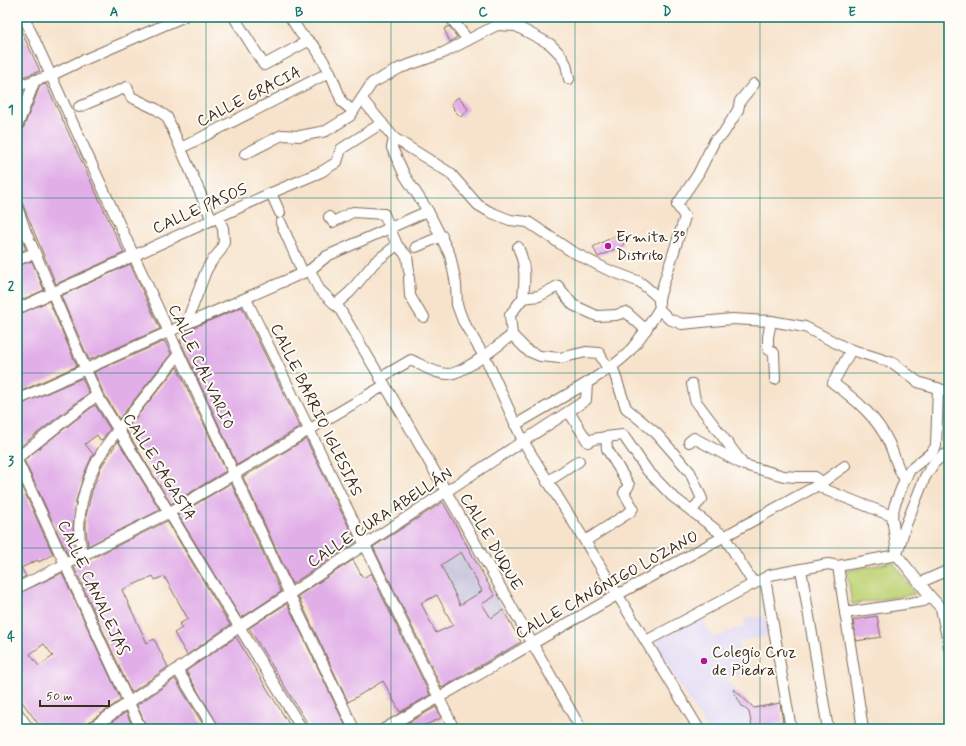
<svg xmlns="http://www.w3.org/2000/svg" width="966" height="746" font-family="Mynerve,sans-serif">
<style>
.built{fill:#ded5f5}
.industrial{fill:#c3c1db}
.green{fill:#bfd478;stroke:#7d7f4b}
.building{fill:#e1aee8;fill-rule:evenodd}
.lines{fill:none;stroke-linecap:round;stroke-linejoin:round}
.minor-casing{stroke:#7d6b5b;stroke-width:12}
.minor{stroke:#fff;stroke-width:10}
.grid{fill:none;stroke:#0f766e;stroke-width:1;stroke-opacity:0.55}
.poi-dot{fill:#b5179e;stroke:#fdfcf7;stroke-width:1.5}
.labels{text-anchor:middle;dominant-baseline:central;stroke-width:4;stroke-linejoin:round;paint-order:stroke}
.street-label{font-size:16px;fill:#3b2a1e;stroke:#fdfcf7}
.poi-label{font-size:16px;fill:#3b2a1e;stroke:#fdfcf7;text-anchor:start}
.neatline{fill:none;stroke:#0f766e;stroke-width:1.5}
.grid-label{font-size:13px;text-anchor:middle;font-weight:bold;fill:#0f766e}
</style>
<rect width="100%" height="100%" fill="#fdfcf7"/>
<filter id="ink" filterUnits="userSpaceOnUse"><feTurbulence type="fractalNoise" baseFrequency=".025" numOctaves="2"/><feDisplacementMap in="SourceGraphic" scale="8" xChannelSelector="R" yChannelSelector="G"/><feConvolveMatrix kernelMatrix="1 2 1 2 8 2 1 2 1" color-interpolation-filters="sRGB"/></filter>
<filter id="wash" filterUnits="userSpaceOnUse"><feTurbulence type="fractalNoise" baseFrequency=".012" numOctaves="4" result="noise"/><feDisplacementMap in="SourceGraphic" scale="16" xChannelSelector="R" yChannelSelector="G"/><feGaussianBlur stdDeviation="0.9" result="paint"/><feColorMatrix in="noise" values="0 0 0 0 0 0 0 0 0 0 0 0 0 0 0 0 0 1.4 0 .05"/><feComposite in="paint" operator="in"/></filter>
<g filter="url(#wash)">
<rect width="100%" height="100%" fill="#f7e3cc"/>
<polygon class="built" points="765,616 768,636 739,641 744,674 726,678 729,684 754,708 780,703 784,729 707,729 657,649 659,639 701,617 713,638 735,629 745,627 744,619 751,617 754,618"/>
<polygon class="industrial" points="460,533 522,643 481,667 426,555"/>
<polygon class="green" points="893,562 915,594 852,604 847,571"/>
<g id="blocks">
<g class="building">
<polygon points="17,22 40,71 17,79"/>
<polygon points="449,26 457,37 450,42 444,29"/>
<polygon points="46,84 124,253 56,284 22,203 18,187 17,173 17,133 21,132 23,129 40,86"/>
<polygon points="458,97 468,109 461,117 453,109 454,108 451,104"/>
<polygon points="17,227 26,249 17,253"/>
<polygon points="619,234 624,245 598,257 593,247"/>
<polygon points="32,261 44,290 17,302 17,266"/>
<polygon points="130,264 160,329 89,360 61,296"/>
<polygon points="49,301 77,366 17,393 17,315"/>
<polygon points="242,307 300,427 237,465 180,340 188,337 185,331"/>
<polygon points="165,341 171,354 119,419 103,392 94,372"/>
<polygon points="177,367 226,471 171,504 126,430"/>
<polygon points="82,378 89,393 17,449 17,406"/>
<polygon points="95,405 110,429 101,441 97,435 85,444 93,454 84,474 76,501 73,529 76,552 68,555 24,460"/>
<polygon points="306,439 356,542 292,584 243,477"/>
<polygon points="118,441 160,510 88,546 86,529 86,516 92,491 101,467"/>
<polygon points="17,476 53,554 39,562 38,560 21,568 26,576 17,581"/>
<polygon points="231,483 281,592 241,618 178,515"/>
<path d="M443,502L495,596L482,604L491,618L503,610L521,642L442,688L373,547ZM461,552L482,591L460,605L441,565ZM437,595L453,625L436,633L421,603Z"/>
<polygon points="167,521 230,625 187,655 174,633 182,628 179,624 188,619 164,576 155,580 153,576 122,590 147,643 154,639 168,667 131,693 74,567"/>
<polygon points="353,560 363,578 371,573 430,695 400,712 383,681 348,702 298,596"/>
<path d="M62,573L121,700L86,724L84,729H42L17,695V594ZM44,644L53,656L39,666L30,654Z"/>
<polygon points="286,604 288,605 347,729 311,729 249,628"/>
<polygon points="877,616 881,637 856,641 853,620"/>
<polygon points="236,637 260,677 292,729 255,729 252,724 243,729 220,729 186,671"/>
<polygon points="175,679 206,729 147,729 137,705"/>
<polygon points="734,689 754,708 780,703 783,722 752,727 749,712 742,706 733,690"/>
<polygon points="436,707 441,718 417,729 397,729"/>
<polygon points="126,712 134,729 102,729"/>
</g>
</g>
</g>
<g filter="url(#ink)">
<use href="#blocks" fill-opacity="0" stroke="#7d6b5b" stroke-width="1"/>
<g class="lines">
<defs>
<g id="minor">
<polyline points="24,17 290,595 354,729"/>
<polyline points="234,17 264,65 308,41"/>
<polyline points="290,17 301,34 315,47 330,72 342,102 353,111"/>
<polyline points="450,17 468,40"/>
<polyline points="17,86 50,76 79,62 183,17"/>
<polyline points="362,99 394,138 450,173 478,205 490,212 510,220 528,222 571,251 606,269 640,282 659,298"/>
<polyline points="79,107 127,87 131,97 156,109 167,117 212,220"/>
<polyline points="17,127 35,80"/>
<polyline points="394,138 392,148 405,176 428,211 450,255 456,284 457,305 463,321 488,363 523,441 585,541 699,729"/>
<polyline points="181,148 330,72"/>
<polyline points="245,154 282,135 300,136 326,131 350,116 372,83 400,68 443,53 497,25 516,26 550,44 560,54 566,64 569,79"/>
<polyline points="271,193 280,213"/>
<polyline points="17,207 25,230 97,395 302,729"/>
<polyline points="329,217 333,222 353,212 384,214 397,245 374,263 350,292 335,305"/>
<polyline points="281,223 303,273"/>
<polyline points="397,245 407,256 409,271"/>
<polyline points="416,247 442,236"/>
<path d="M518,247C526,265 525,279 523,298"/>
<polyline points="17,260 35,253"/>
<polyline points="310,270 319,289 339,308 402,414 581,729"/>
<polyline points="409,278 410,296 422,316 424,317"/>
<polyline points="246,299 454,729"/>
<polyline points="659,303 659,298 685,217 677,205 698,174 715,140 723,134 738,110 740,101 754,84"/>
<polyline points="17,309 271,193 321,172 337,162 341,149 382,123"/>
<polyline points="659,309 669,319 682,324 732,319 771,321 805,327 846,348 893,363 918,382 949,392"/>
<polyline points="771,321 768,337 768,349 774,353 775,379"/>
<polyline points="186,324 206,271 211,262 221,250 224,242 223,228 218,217"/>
<polyline points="512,335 510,315 523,298 539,296 558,286 573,305 597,316 616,315 626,312 646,330"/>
<path d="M851,350L833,383C855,399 877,417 889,443C893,451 899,474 905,479"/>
<polyline points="612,366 626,408 657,434 690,472 702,499 692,510"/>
<path d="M380,378L411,360C422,365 435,374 448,374C464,374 498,345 512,335L528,351L540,356L560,358L586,352L599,353L608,369"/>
<polyline points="692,384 695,400 741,461"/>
<polyline points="17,400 186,324 310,270 327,256 428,211"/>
<polyline points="569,412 588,442 594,439 606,437 607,449 629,485 624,493 633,508 630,512 585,541"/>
<polyline points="515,425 587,383"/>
<polyline points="606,437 623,435 647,470 672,496 724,536 754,584"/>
<polyline points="689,442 694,438 744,465 784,476 797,477 815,477 818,479 821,487 826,490 892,516"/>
<polyline points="17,458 97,395"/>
<polyline points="17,460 141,729"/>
<polyline points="547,482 579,461"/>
<polyline points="898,551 905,527 925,477 934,463 942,456 949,453"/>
<polyline points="897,554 892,516 895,504 905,479 910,470 932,452 936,446 938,388"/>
<path d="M83,555C73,521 84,482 102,452C109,440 119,429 128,418C145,397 162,375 179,354"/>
<polyline points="838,566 863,729"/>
<polyline points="801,569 828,729"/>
<polyline points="765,578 791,729"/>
<polyline points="919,583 949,570"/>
<polyline points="17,588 170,512 385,385"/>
<polyline points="930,596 941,608 949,647"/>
<polyline points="646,641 770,575 828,564 838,566 897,555 930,596 924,601 845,613"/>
<polyline points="177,669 214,729"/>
<polyline points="17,712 29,729"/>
<path d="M90,729L239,627L586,400L587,383C601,374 616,365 628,353C640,339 650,324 659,309"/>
<polyline points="384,729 617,595 820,484 845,466"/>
</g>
</defs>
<use href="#minor" class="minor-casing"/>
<use href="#minor" class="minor"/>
</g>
</g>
<path class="grid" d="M206,17V729M391,17V729M575,17V729M760,17V729M17,198H949M17,373H949M17,548H949"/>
<g class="poi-dot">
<circle cx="608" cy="246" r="4"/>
<circle cx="704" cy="661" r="4"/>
</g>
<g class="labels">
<g class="street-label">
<text transform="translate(249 97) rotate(-27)">CALLE GRACIA</text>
<text transform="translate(200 209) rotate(-24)">CALLE PASOS</text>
<text transform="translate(201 367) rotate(65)">CALLE CALVARIO</text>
<text transform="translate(316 410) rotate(64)">CALLE BARRIO IGLESIAS</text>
<text transform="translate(159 467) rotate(58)">CALLE SAGASTA</text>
<text transform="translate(380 518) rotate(-33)">CALLE CURA ABELLÁN</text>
<text transform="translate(491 542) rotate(60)">CALLE DUQUE</text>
<text transform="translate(607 585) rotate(-29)">CALLE CANÓNIGO LOZANO</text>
<text transform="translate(93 588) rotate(65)">CALLE CANALEJAS</text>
</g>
<g class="poi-label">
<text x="616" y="237">Ermita 3º<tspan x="616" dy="18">Distrito</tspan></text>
<text x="712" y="652">Colegio Cruz<tspan x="712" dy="18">de Piedra</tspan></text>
</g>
</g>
<rect width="966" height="746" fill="none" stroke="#fdfcf7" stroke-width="44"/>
<path d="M40 700v6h69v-6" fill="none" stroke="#3b2a1e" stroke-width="2"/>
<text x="46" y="700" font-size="12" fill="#3b2a1e" stroke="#fdfcf7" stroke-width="3" paint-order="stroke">50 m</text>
<rect x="22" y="22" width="922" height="702" class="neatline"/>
<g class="grid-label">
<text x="114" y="16">A</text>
<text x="299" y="16">B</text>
<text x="483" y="16">C</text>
<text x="667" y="16">D</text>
<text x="852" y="16">E</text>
<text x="11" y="114">1</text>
<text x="11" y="290">2</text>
<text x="11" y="465">3</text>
<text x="11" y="641">4</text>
</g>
</svg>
